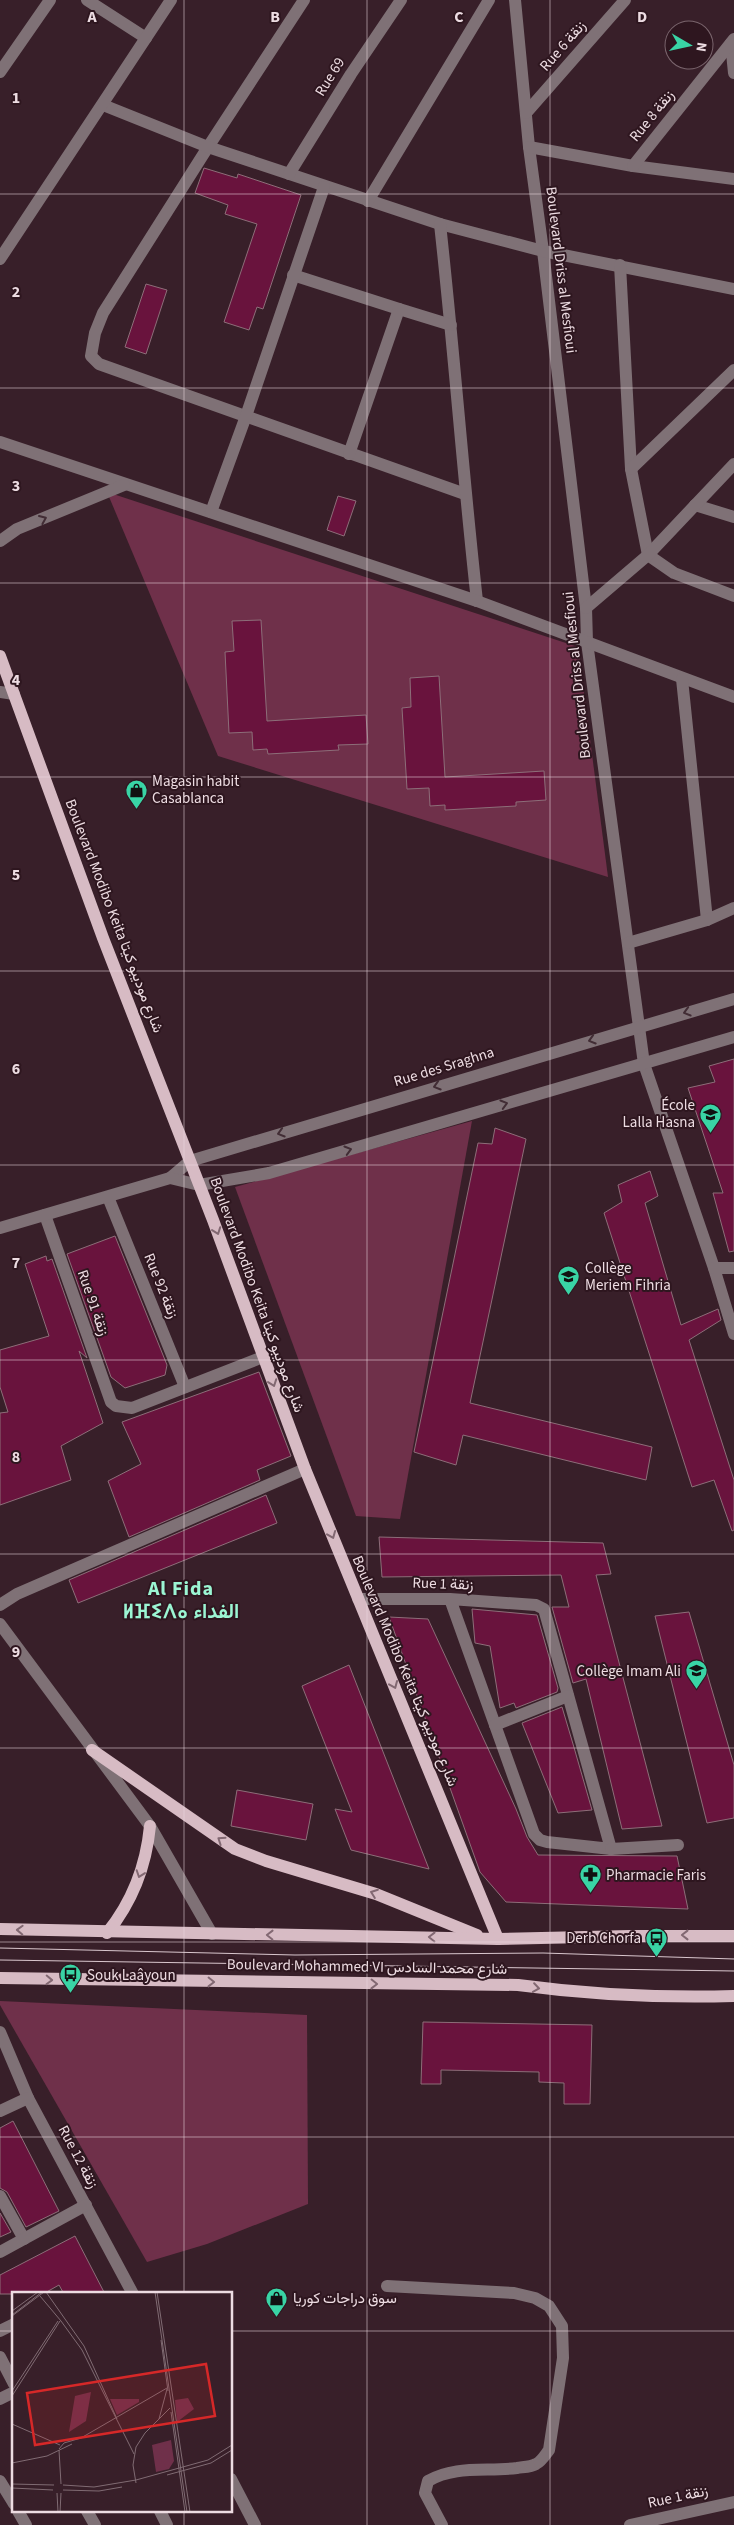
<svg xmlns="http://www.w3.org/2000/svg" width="734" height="2525" font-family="'Source Sans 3',Vazirmatn,'Noto Sans Tifinagh',sans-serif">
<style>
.green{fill:#6f304a}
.building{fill:#69133d;stroke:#8d6e79}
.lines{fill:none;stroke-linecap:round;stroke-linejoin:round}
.minor{stroke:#7f7176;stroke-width:12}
.major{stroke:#d7bbc4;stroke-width:12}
.tram{stroke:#d9c7ce;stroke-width:1}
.oneway{stroke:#422d35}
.oneway2{stroke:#826872}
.grid{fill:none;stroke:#eddce2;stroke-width:1;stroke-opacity:0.55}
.labels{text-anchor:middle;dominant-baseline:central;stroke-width:4;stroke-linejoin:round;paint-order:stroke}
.street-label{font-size:15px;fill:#eddce2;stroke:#2e161f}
.poi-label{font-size:15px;fill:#eddce2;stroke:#2e161f;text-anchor:start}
.district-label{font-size:20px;font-weight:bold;letter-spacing:1px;fill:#9bf5d3;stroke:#2e161f}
.inset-road{fill:none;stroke:#806b73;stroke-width:1}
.view{fill:#d62828;fill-opacity:0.15;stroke:#d62828;stroke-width:2.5}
.inset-edge{fill:none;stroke:#eddce2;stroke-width:2.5}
.grid-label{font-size:16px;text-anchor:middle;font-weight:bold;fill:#eddce2;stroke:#2e161f;stroke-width:4;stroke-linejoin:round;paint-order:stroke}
</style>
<rect width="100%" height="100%" fill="#381f29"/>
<g class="green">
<polygon points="107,492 578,647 608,877 218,756"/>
<polygon points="472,1121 400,1519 356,1516 235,1187"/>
<polygon points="0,2001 307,2015 308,2204 207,2244 147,2262 0,2005"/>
</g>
<g class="building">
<polygon points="204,168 237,178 238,174 301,195 263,309 257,307 249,330 224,322 257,224 225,214 228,205 195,193"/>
<polygon points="146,284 167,290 146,354 125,347"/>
<polygon points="338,496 356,501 344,536 327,530"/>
<polygon points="261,620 267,721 366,715 368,744 338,745 339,750 268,754 267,749 253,750 252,732 229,733 225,652 234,651 232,621"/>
<polygon points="439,676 445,777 544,771 546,800 516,802 516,806 445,810 445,805 430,806 429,788 407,789 402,708 411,707 410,678"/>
<polygon points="734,1059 734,1251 729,1252 713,1193 723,1193 688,1088 715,1082 709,1066"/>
<polygon points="495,1128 526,1139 470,1403 652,1447 646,1480 463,1435 456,1465 414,1452 478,1143 492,1144"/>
<polygon points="650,1171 658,1196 645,1203 681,1325 718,1309 721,1320 689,1340 734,1480 734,1530 732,1531 714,1480 692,1487 604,1213 622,1202 618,1185"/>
<polygon points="115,1236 167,1365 165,1375 125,1388 111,1377 67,1254"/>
<polygon points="46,1256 47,1261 52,1259 87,1358 79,1351 103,1423 61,1446 71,1480 0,1505 0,1413 8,1412 0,1387 0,1350 49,1336 25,1264"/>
<polygon points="259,1372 291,1456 257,1470 260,1480 129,1537 108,1481 141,1464 122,1422"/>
<polygon points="266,1495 277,1523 78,1603 69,1580"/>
<polygon points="379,1537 603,1543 611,1574 596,1575 662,1826 622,1829 586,1679 573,1683 552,1607 569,1607 561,1575 382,1577"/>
<polygon points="472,1609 537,1615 558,1688 557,1692 516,1708 514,1703 500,1708 490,1646 475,1643"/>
<polygon points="689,1612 734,1765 734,1818 707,1823 655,1616"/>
<polygon points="389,1617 428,1619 516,1809 527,1837 538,1855 677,1856 688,1909 506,1902 480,1872"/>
<polygon points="349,1665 429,1869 351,1850 335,1809 352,1812 302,1686"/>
<polygon points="562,1707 573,1744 592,1810 558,1813 522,1723"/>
<polygon points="237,1790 313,1804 306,1840 231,1826"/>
<polygon points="423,2022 592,2025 590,2104 564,2104 564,2083 539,2082 539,2072 441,2070 441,2084 421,2084"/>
<polygon points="13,2121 59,2211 26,2227 7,2192 0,2188 0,2128"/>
<polygon points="0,2213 11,2232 0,2237"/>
<polygon points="75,2236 105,2294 64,2294 59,2285 43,2294 0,2294 0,2275"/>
</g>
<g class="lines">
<g class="minor">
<polyline points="87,0 146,38"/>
<polyline points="304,0 208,147 103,313 95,333 91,356 99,364 465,494"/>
<polyline points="515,0 529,147 543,251 586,608 587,642 644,1064 714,1268 734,1334"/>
<polyline points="731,43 734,73"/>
<polyline points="0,72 50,0"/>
<polyline points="103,105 208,147 440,224 543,251 734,289"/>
<polyline points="526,113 625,0"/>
<polyline points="529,147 633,166 734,179"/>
<polyline points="633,166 734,39"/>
<polyline points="289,174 351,74 401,0"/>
<polyline points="368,201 489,0"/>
<path d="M440,224C454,350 463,476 477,601"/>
<polyline points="0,259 171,0"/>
<polyline points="620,265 631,469 648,555 674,573 734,596"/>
<polyline points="293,275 399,309"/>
<polyline points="0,442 477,601 734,697"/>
<polyline points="349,454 399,309 451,325"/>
<polyline points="631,469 734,370"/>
<polyline points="695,505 734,517"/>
<polyline points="211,512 246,416 324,187"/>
<polyline points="0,541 17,529 124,485"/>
<polyline points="586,608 648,555 734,464"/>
<polyline points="682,679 707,920"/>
<polyline points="0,692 14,694"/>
<polyline points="628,943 707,920 734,908"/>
<polyline points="170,1178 190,1161 734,999"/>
<polyline points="108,1197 185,1387"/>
<polyline points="45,1215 111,1402 116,1406 132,1408 263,1357"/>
<polyline points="0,1228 170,1178 199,1185 269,1173 734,1037"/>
<polyline points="714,1268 734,1268"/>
<polyline points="358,1599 450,1599 536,1605 544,1609 611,1849 547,1842 540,1840 534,1834 450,1599"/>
<polyline points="0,1605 17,1594 305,1469"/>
<polyline points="0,1624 150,1826 212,1934"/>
<polyline points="495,1725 568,1696"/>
<polyline points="611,1849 678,1845"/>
<polyline points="0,2032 28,2098 133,2294"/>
<polyline points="0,2111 28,2098"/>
<polyline points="0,2196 24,2239"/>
<polyline points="0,2252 86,2205"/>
<path d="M387,2286L514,2293L535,2298L549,2306L562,2326L563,2358L549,2450C545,2455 542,2461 536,2464C531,2467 523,2467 517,2468C487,2472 455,2465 428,2481L425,2493L442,2525"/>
<polyline points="0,2331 14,2324"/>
<polyline points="0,2357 14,2384"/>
<polyline points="0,2399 14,2392"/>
<polyline points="231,2479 255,2525"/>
<polyline points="0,2481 14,2504"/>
<polyline points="18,2511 26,2525"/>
<polyline points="87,2511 95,2525"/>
<polyline points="160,2511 167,2525"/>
<polyline points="630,2525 734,2502"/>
</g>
<g class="major">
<polyline points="0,656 103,938 213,1220 305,1469 498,1939"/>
<polyline points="92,1750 235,1849 266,1861 376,1894 477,1935"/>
<polyline points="0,1929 498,1939 630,1936 734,1936"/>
<path d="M107,1933C133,1901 146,1867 150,1826"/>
<path d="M0,1978L518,1985C592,1995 659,1998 734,1996"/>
</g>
<g class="tram">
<polyline points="0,1948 295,1955 543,1953 734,1959"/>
<polyline points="0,1960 734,1971"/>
</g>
</g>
<defs><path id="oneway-chevron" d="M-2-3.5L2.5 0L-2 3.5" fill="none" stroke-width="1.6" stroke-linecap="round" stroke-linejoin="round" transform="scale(1.25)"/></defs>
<g class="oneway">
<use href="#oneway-chevron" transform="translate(43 519) rotate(-23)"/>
<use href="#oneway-chevron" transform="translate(687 1012) rotate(164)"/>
<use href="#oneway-chevron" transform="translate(592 1040) rotate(163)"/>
<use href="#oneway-chevron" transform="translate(437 1086) rotate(163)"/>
<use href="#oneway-chevron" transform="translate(504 1104) rotate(-16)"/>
<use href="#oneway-chevron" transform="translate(281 1133) rotate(163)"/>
<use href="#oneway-chevron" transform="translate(348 1150) rotate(-16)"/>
</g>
<g class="oneway2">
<use href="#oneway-chevron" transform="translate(217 1231) rotate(70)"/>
<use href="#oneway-chevron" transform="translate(273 1383) rotate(70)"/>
<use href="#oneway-chevron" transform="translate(332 1535) rotate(68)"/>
<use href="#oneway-chevron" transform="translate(394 1685) rotate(67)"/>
<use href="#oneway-chevron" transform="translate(221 1840) rotate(-146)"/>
<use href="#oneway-chevron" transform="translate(140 1874) rotate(109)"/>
<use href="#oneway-chevron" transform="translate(374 1893) rotate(-160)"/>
<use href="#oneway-chevron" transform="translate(20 1930) rotate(-178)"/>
<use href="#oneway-chevron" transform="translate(270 1935) rotate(-179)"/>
<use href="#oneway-chevron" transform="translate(685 1935) rotate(180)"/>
<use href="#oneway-chevron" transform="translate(432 1937) rotate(-179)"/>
<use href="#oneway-chevron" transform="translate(49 1980) rotate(2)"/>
<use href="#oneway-chevron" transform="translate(211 1982) rotate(1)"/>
<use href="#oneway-chevron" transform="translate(374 1984) rotate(1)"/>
<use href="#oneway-chevron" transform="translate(536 1988) rotate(8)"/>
</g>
<path class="grid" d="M184,0V2294M367,0V2525M550,0V2525M0,194H734M0,388H734M0,583H734M0,777H734M0,971H734M0,1165H734M0,1360H734M0,1554H734M0,1748H734M0,1942H734M0,2137H734M0,2331H14M231,2331H734M184,2511V2525"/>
<defs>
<symbol id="shop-pin" viewBox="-11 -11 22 30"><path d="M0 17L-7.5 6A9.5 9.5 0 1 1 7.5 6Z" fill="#39d4a5" stroke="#2e161f"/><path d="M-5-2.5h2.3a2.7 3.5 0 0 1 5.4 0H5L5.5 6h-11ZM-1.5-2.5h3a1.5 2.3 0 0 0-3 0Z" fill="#111"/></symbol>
<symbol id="school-pin" viewBox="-11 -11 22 30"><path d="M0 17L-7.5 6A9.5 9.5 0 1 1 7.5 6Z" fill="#39d4a5" stroke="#2e161f"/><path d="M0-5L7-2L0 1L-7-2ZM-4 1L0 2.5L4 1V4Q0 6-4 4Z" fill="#111"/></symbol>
<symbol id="pharmacy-pin" viewBox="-11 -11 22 30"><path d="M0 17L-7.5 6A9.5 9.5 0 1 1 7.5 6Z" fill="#39d4a5" stroke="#2e161f"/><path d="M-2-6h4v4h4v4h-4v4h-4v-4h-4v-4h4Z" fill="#111"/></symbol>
<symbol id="bus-pin" viewBox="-11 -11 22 30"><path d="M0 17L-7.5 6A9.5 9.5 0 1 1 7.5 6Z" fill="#39d4a5" stroke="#2e161f"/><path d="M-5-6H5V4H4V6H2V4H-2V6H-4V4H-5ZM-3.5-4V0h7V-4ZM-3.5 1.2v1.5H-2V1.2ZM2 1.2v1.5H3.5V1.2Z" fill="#111"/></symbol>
</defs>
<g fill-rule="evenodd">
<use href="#shop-pin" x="124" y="778" width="25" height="34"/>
<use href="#school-pin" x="698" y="1102" width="25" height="34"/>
<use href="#school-pin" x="556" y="1264" width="25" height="34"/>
<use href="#school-pin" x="684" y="1658" width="25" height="34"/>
<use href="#pharmacy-pin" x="578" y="1862" width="25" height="34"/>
<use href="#bus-pin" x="644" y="1926" width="25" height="34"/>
<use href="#bus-pin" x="58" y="1962" width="25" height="34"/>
<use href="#shop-pin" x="264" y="2286" width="25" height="34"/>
</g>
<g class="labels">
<g class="street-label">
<text transform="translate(563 46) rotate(-49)">Rue 6 زنقة</text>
<text transform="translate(330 77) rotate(-58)">Rue 69</text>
<text transform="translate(652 116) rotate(-51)">Rue 8 زنقة</text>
<text transform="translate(561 270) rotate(83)">Boulevard Driss al Mesfioui</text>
<text transform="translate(577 675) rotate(-96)">Boulevard Driss al Mesfioui</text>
<text transform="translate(114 916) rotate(69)">Boulevard Modibo Keita شارع موديبو كيتا</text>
<text transform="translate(444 1067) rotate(-17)">Rue des Sraghna</text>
<text transform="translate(161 1286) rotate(68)">Rue 92 زنقة</text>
<text transform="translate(257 1295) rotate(70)">Boulevard Modibo Keita شارع موديبو كيتا</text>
<text transform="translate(93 1303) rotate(71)">Rue 91 زنقة</text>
<text transform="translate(443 1584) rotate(2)">Rue 1 زنقة</text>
<text transform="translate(405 1671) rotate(67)">Boulevard Modibo Keita شارع موديبو كيتا</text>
<text transform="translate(367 1967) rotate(1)">Boulevard Mohammed VI شارع محمد السادس</text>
<text transform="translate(78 2157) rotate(62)">Rue 12 زنقة</text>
<text transform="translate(678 2497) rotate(-12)">Rue 1 زنقة</text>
</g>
<g class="poi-label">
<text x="152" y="781">Magasin habit<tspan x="152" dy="17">Casablanca</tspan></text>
<text x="695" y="1105" text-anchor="end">École<tspan x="695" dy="17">Lalla Hasna</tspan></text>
<text x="585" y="1268">Collège<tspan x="585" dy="17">Meriem Fihria</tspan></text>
<text x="681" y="1671" text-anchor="end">Collège Imam Ali</text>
<text x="606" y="1875">Pharmacie Faris</text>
<text x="641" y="1938" text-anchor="end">Derb Chorfa</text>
<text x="87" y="1975">Souk Laâyoun</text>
<text x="293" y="2298">سوق دراجات كوريا</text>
</g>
<g class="district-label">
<text x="181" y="1589">Al Fida<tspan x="181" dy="23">ⵍⴼⵉⴷⴰ الفداء</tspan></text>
</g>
</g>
<g transform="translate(12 2292)">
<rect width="220" height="220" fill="#381f29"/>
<path d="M79,100L74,129L57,140L63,104ZM176,106L182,117L165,130L163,108ZM98,107H127V110L105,123ZM159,148L162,169L157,177L144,180L140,153Z" fill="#6f304a"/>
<path class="inset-road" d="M34,0L72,54L105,127M143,0L175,220M145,0L178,220M28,4L49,29M0,19L26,0M0,23L30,0M0,24L32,0M49,29L70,58L122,162M149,48L156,99M0,99L46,29M0,104L48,29M159,120L173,220M147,127L155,97M0,132L48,153M47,157L52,151L69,146L155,96M47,158L49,192M0,171L35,164L60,152M155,183L199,171L220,158M124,191L121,173L124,155L133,141L158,116M0,192L42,193M51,193L82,195L124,188L196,168L220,153M0,196L41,198M51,198L87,199L110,195M45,201L46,220M48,220L49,201"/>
<path class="view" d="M194,72L203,124L23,153L15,101Z"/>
<rect width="220" height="220" class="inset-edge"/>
</g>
<g class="grid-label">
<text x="92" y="22">A</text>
<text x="275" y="22">B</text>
<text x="459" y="22">C</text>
<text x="642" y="22">D</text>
<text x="16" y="103">1</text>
<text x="16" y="297">2</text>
<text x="16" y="491">3</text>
<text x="16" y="685">4</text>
<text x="16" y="880">5</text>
<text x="16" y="1074">6</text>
<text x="16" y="1268">7</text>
<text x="16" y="1462">8</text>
<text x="16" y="1657">9</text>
</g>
<g transform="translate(689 45) rotate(99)"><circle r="24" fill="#2e161f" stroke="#7a656d"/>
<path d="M0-4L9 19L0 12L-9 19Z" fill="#39d4a5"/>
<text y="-8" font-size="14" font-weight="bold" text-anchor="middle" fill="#eddce2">N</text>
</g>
</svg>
